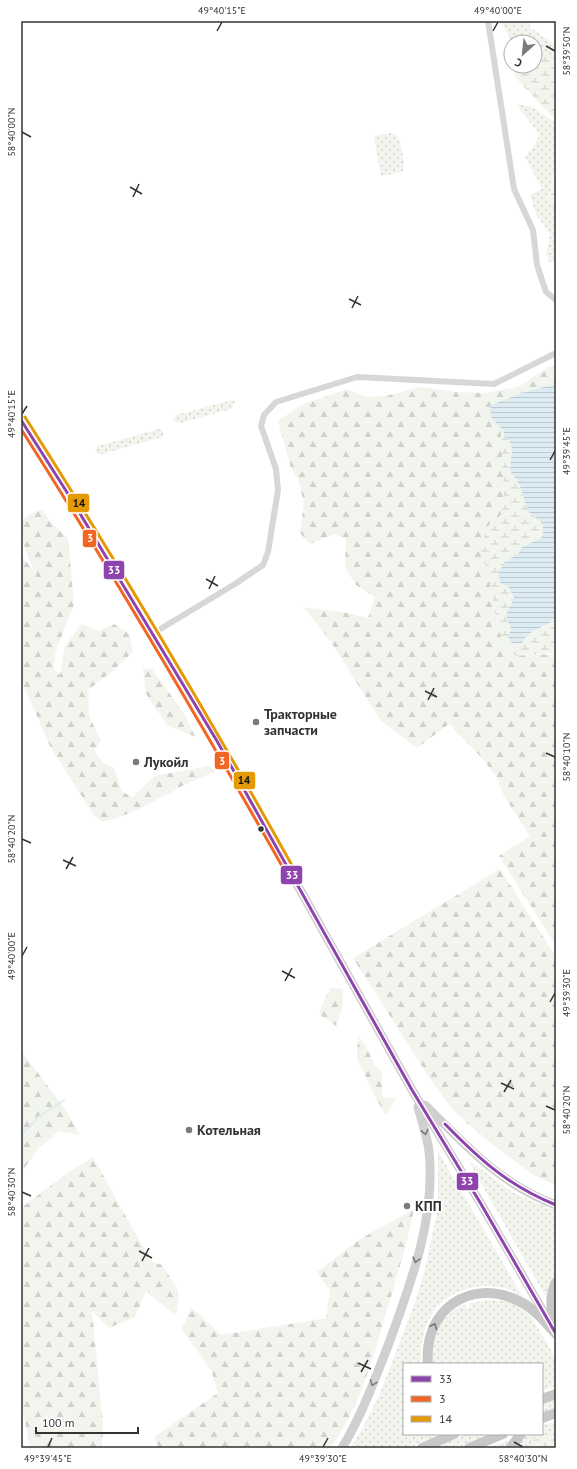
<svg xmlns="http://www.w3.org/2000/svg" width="577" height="1469" font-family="'PT Sans',sans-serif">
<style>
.grass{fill:url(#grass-dots)}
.forest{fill:url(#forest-firs)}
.wetland{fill:url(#wetland-marsh)}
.water{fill:url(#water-rules)}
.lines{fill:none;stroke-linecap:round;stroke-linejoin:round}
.stream{stroke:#ddebf3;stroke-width:2}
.minor{stroke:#d7d7d7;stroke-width:6}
.secondary{stroke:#d0d0d0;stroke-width:9}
.trunk{stroke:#c7c7c7;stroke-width:10}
.bus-1-casing{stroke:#fff;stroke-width:6}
.bus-2-casing{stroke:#fff;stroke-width:6}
.bus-3-casing{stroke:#fff;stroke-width:6}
.bus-1{stroke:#8e44ad;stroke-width:3}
.bus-2{stroke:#f26522;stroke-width:3}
.bus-3{stroke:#e39a05;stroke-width:3}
.oneway{stroke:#7a7a7a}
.oneway2{stroke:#767676}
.ticks{fill:none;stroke:#333;stroke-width:1.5}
.poi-dot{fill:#7a7a7a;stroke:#fff;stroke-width:1.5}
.bus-dot{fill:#333;stroke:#fff;stroke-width:1.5}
.labels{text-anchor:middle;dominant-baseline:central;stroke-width:4;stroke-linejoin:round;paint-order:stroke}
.poi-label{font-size:14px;font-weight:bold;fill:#333;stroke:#fff;text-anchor:start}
.line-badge{stroke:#fff;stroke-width:1.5}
.badge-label{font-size:11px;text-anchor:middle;font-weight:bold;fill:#fff}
.pale-badge-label{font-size:11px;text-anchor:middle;font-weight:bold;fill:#111}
.neatline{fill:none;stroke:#333;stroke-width:1.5}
.ticks-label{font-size:10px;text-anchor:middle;fill:#333}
</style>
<defs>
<pattern id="grass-dots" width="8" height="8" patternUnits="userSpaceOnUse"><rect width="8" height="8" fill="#f1f5ed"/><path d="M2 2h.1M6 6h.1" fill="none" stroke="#cfd2cc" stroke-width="1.8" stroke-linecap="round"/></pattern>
<pattern id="forest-firs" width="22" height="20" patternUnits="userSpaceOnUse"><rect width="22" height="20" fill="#f1f5ed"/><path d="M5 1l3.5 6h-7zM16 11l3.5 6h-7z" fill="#cfd2cc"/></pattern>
<pattern id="wetland-marsh" width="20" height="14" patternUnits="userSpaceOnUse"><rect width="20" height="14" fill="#f1f5ed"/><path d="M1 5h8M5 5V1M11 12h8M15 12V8" fill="none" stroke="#cfd2cc"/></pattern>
<pattern id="water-rules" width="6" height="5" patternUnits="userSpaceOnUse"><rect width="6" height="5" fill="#ddebf3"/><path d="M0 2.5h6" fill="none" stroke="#becad1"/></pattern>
</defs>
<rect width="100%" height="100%" fill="#fff"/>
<g class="grass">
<polygon points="500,21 530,21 530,27 556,46 556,62 535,53 535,42 512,42"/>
<path d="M516,104L532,107L556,123C556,151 556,173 548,201L556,213V262H549L546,254L550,235L536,214L530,195L542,189L525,157L533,147L540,135Z"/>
<path d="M390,133L397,136L399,139C401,148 407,165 402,172L381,176L374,138L375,136Z"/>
<polygon points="233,400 235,402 231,409 180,423 174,421 174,419 176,415"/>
<polygon points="159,429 162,429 164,435 162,437 102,454 98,454 95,450 98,446"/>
<path d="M438,1151L522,1296C508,1287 491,1284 475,1287C435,1294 419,1326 421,1364H404V1434H441L410,1448H351L361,1431L379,1396L416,1300L425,1269L438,1209Z"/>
<polygon points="468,1160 514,1193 556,1211 556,1276 547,1299"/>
<path d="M490,1300L505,1301L518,1305L530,1315L556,1359V1386L542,1391V1364H433C432,1336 438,1317 465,1304L466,1308L470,1307L469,1303Z"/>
<polygon points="556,1398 556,1408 542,1414 542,1403"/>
<polygon points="556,1421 556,1448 516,1448 525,1435 542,1434 542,1426"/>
<polygon points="466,1434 492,1434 457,1448 432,1448"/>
<polygon points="508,1441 504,1448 487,1448"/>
</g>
<g class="forest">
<path d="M556,366V384C532,389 511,396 490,406L491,417L501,428L504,498L501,515L487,527L489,577L494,609L502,640L535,655L556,654V946L499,856L530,836L504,796L496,776L482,758L449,724L417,748L381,721L329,639L303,607L347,613L368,618L375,597L356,585L345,568L346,539L334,534L310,544L300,533L304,503L298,479L291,468L278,421L301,405L347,389L366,397L386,396L421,387L456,392L484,393L518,387L548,367Z"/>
<path d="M42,510L51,522L68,538L74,604L55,653L54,670L60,675L65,646L82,624L99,631L114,624L129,634L133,652L115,669L88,690L89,716L101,741L94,750L103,763L114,768L122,791L132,798L154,776L209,766L215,771C203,777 192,781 180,787C155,800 132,815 103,822L95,817L50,746L21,680V555L33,570L39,581C33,567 11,527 27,516C30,513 37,512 42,510Z"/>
<polygon points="143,668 152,669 183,712 196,737 167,725 146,694"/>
<polygon points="500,869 556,957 556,1185 535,1176 502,1152 467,1123 449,1105 430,1079 353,958"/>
<polygon points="331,988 343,989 342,1009 336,1026 319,1014 325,998"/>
<polygon points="359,1037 366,1046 375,1066 381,1071 382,1075 382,1095 384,1097 398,1099 394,1101 387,1115 384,1112 374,1095 357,1058 357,1048"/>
<polygon points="21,1050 67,1112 80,1135 59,1131 38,1149 21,1173"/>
<polygon points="93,1157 135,1233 153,1262 162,1265 177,1288 179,1297 176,1316 146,1291 135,1317 109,1328 92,1311 103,1424 102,1448 32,1448 29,1443 21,1403 21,1208 65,1175"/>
<path d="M414,1209C407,1245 396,1280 385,1316C372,1361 359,1410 330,1448H159L154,1437L218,1393L211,1370L182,1330L191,1307L221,1335L326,1318L330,1291L317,1272L360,1239Z"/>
</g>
<g class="wetland">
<polygon points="535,53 556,62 556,121 515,77 514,66 535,66"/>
<polygon points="556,162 556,213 548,201 553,183"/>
<path d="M501,428L512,446L510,470L520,486L528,511L543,524V537L522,547L518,554L509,559L508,586L514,598C511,605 506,624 511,630C513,633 520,636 524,638L531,631L545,627L556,616V653H555L516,656L502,640L494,609L489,577L481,550L487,527L501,515L504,498Z"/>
<path d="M550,1436L556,1437V1448H526C532,1439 539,1437 550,1436Z"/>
</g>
<path class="water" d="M556,384V529L554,552L556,554V616C545,632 531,625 522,643H512L508,637L511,630L506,615L514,598L508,586L500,583L499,571L509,559L518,554L522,547L543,537V524L528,511L520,486L510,470L512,446L501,428L491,417L490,406C511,396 533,389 556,384Z"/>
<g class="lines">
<polyline class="stream" points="21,1133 31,1126 38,1117 64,1100"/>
<g class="minor">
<polyline points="488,21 514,189 533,230 537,265 546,292 556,300"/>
<polyline points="152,634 235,584 263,565 268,552 278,490 276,469 261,426 264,415 276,402 357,377 494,384 556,353"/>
</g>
<g class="secondary">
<polyline points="21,420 70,497 217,741 412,1090 481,1204 551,1325"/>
<path d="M425,1105C465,1145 501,1185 556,1205"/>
<path d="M342,1448C362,1415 375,1379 389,1343C411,1283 436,1217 429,1151C427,1136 422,1122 418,1107"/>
</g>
<g class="trunk">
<path d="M556,1282C548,1299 552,1316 556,1333"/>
<path d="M428,1364C423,1310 470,1277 519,1301C534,1308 545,1322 556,1334"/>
<polyline points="542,1399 556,1394"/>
<polyline points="542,1418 556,1413"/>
<polyline points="422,1448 454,1434"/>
<polyline points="469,1448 503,1434"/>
<polyline points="510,1448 521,1434"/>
</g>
<defs>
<g id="bus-1">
<polyline points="21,420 70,497 217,741 412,1090 481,1204 556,1334"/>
<path d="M445,1124C480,1160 509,1186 556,1205"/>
</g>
<path id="bus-2" d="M21,429C114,575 201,723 286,873"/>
<path id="bus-3" d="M25,417C119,565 209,716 294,869"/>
</defs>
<use href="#bus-1" class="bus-1-casing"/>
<use href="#bus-2" class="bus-2-casing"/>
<use href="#bus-3" class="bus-3-casing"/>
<use href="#bus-1" class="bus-1"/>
<use href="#bus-2" class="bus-2"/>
<use href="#bus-3" class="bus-3"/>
</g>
<defs><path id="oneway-chevron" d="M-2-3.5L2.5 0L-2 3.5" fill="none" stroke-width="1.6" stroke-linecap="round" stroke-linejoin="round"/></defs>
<g class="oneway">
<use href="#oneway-chevron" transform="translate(425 1132) rotate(77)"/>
<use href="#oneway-chevron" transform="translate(416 1260) rotate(105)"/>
<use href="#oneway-chevron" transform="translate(373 1383) rotate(111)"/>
</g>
<use class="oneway2" href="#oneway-chevron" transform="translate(434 1326) rotate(-65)"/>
<path class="ticks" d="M217,31L222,22M493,31L498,22M546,46L555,51M22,132L31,137M130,187L142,194M133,197L139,184M349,299L361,305M352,308L358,296M22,414L27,406M550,460L555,451M206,579L218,586M209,589L215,576M425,691L437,697M428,700L434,688M546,753L555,757M22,839L31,843M63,860L76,866M66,869L73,857M22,956L27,947M282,971L295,978M285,981L292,968M550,1002L555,993M501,1083L514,1089M504,1092L511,1080M546,1106L555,1110M22,1192L31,1196M139,1251L152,1258M142,1261L149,1248M358,1363L371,1369M361,1372L368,1360M514,1442L523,1447M48,1447L52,1438M323,1447L328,1438"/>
<g class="poi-dot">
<circle cx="256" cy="722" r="4"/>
<circle cx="136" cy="762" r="4"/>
<circle cx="189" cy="1130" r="4"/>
<circle cx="407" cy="1206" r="4"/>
</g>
<circle class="bus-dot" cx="261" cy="829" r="3.5"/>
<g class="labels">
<g class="poi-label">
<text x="264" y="714">Тракторные<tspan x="264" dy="16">запчасти</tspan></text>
<text x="144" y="762">Лукойл</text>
<text x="197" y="1130">Котельная</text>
<text x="415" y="1206">КПП</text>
</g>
</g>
<g class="line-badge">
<rect x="67" y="493" width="23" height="20" rx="4" fill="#e39a05"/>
<rect x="82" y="529" width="15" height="19" rx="4" fill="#f26522"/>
<rect x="103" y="560" width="22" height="20" rx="4" fill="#8e44ad"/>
<rect x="214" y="751" width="16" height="19" rx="4" fill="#f26522"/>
<rect x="233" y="771" width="23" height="19" rx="4" fill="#e39a05"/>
<rect x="280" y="865" width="23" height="20" rx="4" fill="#8e44ad"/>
<rect x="456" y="1172" width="23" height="19" rx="4" fill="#8e44ad"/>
</g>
<g class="badge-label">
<text x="90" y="542">3</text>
<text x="114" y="574">33</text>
<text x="222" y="765">3</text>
<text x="292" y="879">33</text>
<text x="467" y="1185">33</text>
</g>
<g class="pale-badge-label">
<text x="79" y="507">14</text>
<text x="244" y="784">14</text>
</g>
<rect width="577" height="1469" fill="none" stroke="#ffffff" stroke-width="44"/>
<rect x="403" y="1363" width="140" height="72" fill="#ffffff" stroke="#adadad"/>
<rect x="411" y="1376" width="20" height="6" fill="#8e44ad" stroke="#adadad"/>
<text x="439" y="1383" font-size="12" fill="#333333">33</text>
<rect x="411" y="1396" width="20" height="6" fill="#f26522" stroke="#adadad"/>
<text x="439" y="1403" font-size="12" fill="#333333">3</text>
<rect x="411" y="1416" width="20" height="6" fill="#e39a05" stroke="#adadad"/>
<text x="439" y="1423" font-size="12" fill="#333333">14</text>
<g transform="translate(523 54) rotate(207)"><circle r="19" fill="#ffffff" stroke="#adadad"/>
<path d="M0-3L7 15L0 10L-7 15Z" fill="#7a7a7a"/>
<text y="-6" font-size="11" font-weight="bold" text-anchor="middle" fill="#333333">С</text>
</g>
<path d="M36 1427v6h102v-6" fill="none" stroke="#333333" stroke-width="2"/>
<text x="42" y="1427" font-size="12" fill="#333333" stroke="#ffffff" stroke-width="3" paint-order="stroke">100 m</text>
<rect x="22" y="22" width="533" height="1425" class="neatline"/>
<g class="ticks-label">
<text x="222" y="14">49°40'15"E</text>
<text x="498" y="14">49°40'00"E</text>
<text transform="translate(566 51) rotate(-90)" y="4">58°39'50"N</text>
<text transform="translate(11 132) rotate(-90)" y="4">58°40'00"N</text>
<text transform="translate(11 414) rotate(-90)" y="4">49°40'15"E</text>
<text transform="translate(566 451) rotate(-90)" y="4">49°39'45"E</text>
<text transform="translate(566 757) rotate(-90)" y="4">58°40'10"N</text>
<text transform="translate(11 839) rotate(-90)" y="4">58°40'20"N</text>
<text transform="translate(11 956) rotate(-90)" y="4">49°40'00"E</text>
<text transform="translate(566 993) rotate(-90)" y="4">49°39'30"E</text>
<text transform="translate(566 1110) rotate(-90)" y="4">58°40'20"N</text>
<text transform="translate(11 1192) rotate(-90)" y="4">58°40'30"N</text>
<text x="48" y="1462">49°39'45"E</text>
<text x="323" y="1462">49°39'30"E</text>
<text x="523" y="1462">58°40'30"N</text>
</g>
</svg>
